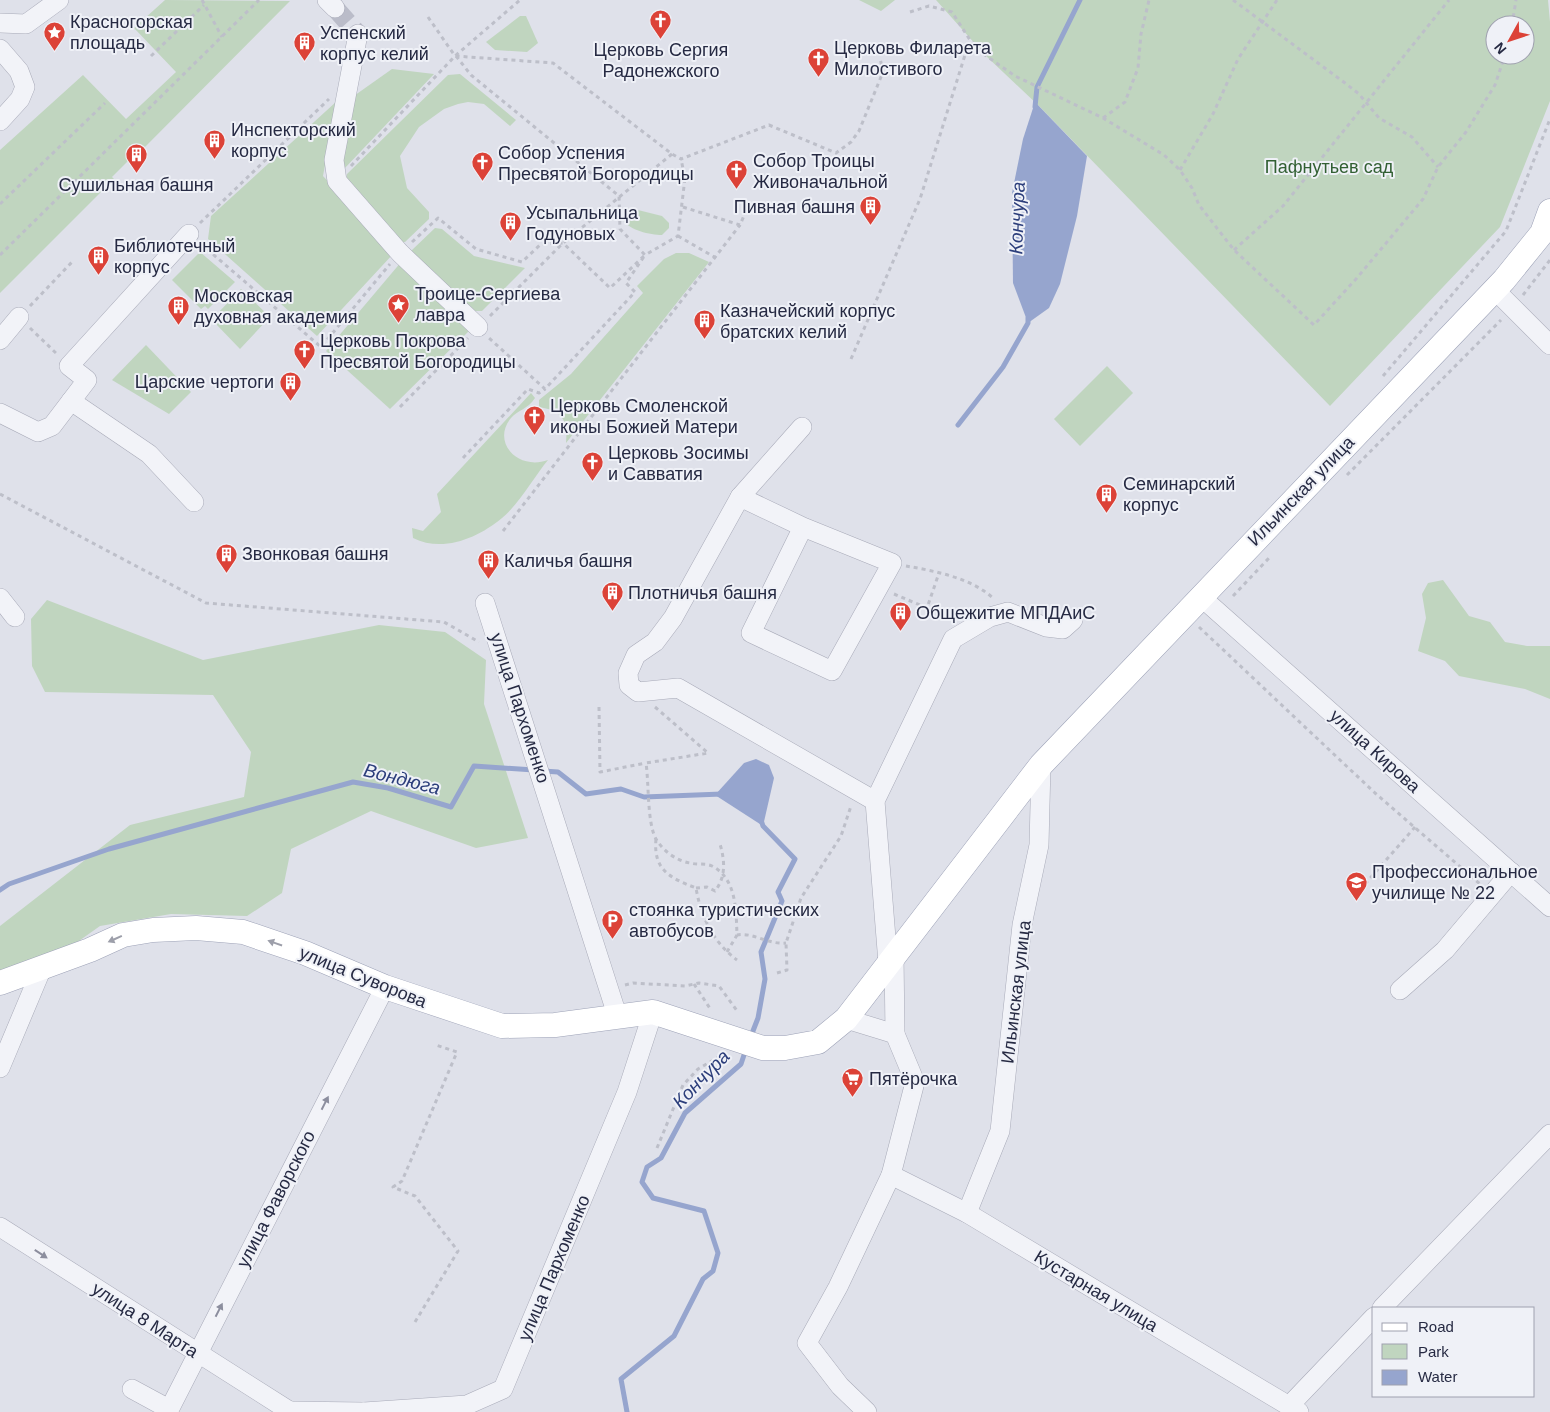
<svg xmlns="http://www.w3.org/2000/svg" width="1550" height="1412" font-family="Helvetica,sans-serif">
<style>
.green{fill:#c0d5bf;fill-rule:evenodd}
.water{fill:#96a5ce}
.lines{fill:none;stroke-linecap:round;stroke-linejoin:round}
.stream{stroke:#96a5ce;stroke-width:5}
.minor-tunnel{stroke:#babcc9;stroke-width:19;stroke-dasharray:19 9;stroke-linecap:butt}
.minor-casing{stroke:#a8aab8;stroke-width:20}
.major-casing{stroke:#9da2b7;stroke-width:25}
.path{stroke:#bdbfc9;stroke-width:3;stroke-dasharray:4 4;stroke-linecap:butt}
.minor{stroke:#f2f3f8;stroke-width:19}
.major{stroke:#fff;stroke-width:24}
.oneway{fill:#9d9faa}
.oneway2{fill:#8c8e9e}
.labels{text-anchor:middle;dominant-baseline:central;stroke-width:4;stroke-linejoin:round;paint-order:stroke}
.poi-label{font-size:18px;fill:#262a43;stroke:#eff1f7;text-anchor:start}
.park-label{font-size:18px;fill:#326033;stroke:#eff1f7}
.street-label{font-size:18px;fill:#262a43;stroke:#eff1f7}
.water-label{font-size:19px;font-style:italic;fill:#2c3e7b;stroke:#eff1f7}
</style>
<rect width="100%" height="100%" fill="#dfe1ea"/>
<g class="green">
<polygon points="165,0 290,1 143,149 141,148 112,177 114,179 0,293 0,150 83,75 126,119 176,72 134,28"/>
<polygon points="859,0 895,0 881,11"/>
<path d="M936,0H1548L1550,22V101L1500,227L1330,406L1040,107L985,55ZM1495,25H1525V55H1495Z"/>
<polygon points="520,16 526,16 538,43 527,52 495,50 486,42"/>
<polygon points="392,69 434,74 344,169 340,157 351,98"/>
<polygon points="460,74 516,120 510,126 484,104 468,102 458,104 444,109 419,127 400,156 407,188 429,212 429,219 405,242 400,242 346,182 347,174 448,75"/>
<polygon points="337,101 323,176 394,253 317,336 208,239 211,216"/>
<path d="M630,208L662,216L669,223V228L662,235C650,235 629,230 623,220L625,210Z"/>
<polygon points="435,228 442,229 474,256 525,268 482,311 471,311 411,255 412,250"/>
<polygon points="200,252 235,282 208,309 205,306 201,309 172,280"/>
<path d="M676,253H689L709,262L566,443C568,419 562,411 539,407V400L571,374L643,293L637,286L664,259Z"/>
<polygon points="402,261 473,327 390,409 326,351"/>
<polygon points="241,289 270,317 240,349 214,322 218,319 215,316"/>
<polygon points="146,345 191,392 169,414 112,380"/>
<polygon points="1107,366 1133,393 1080,446 1054,419"/>
<path d="M531,393L535,398C528,409 518,410 511,418C491,442 518,471 548,460C534,477 519,504 502,518C478,538 443,553 413,538L412,528L423,531L441,512L437,494Z"/>
<polygon points="1443,580 1469,616 1490,622 1505,642 1527,646 1550,646 1550,699 1525,689 1459,676 1445,661 1418,651 1426,618 1422,594 1428,583"/>
<polygon points="47,600 203,660 379,625 445,632 486,660 484,704 528,838 476,848 371,811 291,849 282,893 247,916 171,914 100,926 76,943 37,962 0,970 0,926 130,825 244,797 251,752 213,695 45,692 32,666 31,619"/>
</g>
<g class="water">
<polygon points="1035,102 1087,156 1077,216 1060,284 1049,308 1028,323 1013,283 1012,193 1023,139"/>
<polygon points="756,759 769,765 774,778 763,826 715,795 744,763"/>
</g>
<g class="lines">
<g class="stream">
<polyline points="1035,107 1037,87 1080,0"/>
<polyline points="958,425 1003,367 1028,323 1028,318"/>
<polyline points="543,771 558,772 586,794 621,789 644,797 722,794"/>
<polyline points="0,890 9,884 109,849 353,782 388,788 451,807 474,766 534,770"/>
<polyline points="751,1036 758,1018 765,979 761,952 782,901 778,892 795,859 763,826 761,820"/>
<polyline points="627,1412 621,1379 674,1336 703,1279 713,1271 718,1253 704,1211 653,1198 642,1182 647,1167 661,1158 685,1113 741,1064 746,1049"/>
</g>
<polyline class="minor-tunnel" points="335,8 358,34"/>
<defs>
<g id="minor">
<polyline points="327,0 335,8"/>
<polyline points="0,23 26,24 59,0"/>
<polyline points="358,34 334,160 337,181 400,253 478,327"/>
<polyline points="0,49 19,71 25,87 20,99 0,121"/>
<polyline points="1495,290 1550,345"/>
<polyline points="0,340 19,317"/>
<polyline points="71,401 149,454 194,502"/>
<polyline points="0,413 38,432 52,426 87,380 69,366 189,234"/>
<polyline points="802,427 740,497 673,618 655,642 636,655 628,673 629,685 638,692 678,688 875,801"/>
<polyline points="740,497 803,527 751,633 832,671 892,563 803,527"/>
<polyline points="1200,596 1550,907"/>
<polyline points="0,598 15,617"/>
<polyline points="485,603 618,1018"/>
<polyline points="888,963 875,801 953,639 990,617 1008,612 1046,627 1063,629 1073,620"/>
<polyline points="1400,990 1445,950 1511,872"/>
<polyline points="846,1019 895,1034"/>
<polyline points="0,1068 42,968"/>
<polyline points="891,1175 967,1213 1299,1412"/>
<polyline points="967,1213 1000,1131 1022,925 1039,845 1041,765"/>
<polyline points="0,1227 291,1412"/>
<polyline points="1382,1308 1550,1134"/>
<polyline points="132,1389 169,1409"/>
<polyline points="1289,1406 1374,1317"/>
<polyline points="289,1411 363,1412"/>
<polyline points="168,1412 385,987"/>
<polyline points="364,1412 467,1405 503,1389 627,1092 653,1012"/>
<polyline points="867,1412 840,1386 807,1343 838,1287 891,1175 915,1082 895,1034 894,955"/>
</g>
<polyline id="major" points="0,983 90,950 123,935 153,930 196,928 243,932 305,953 385,987 502,1026 555,1025 653,1012 763,1048 785,1048 818,1042 846,1019 1041,765 1504,280 1542,233 1550,211"/>
</defs>
<use href="#minor" class="minor-casing"/>
<use href="#major" class="major-casing"/>
<g class="path">
<polyline points="202,0 222,37"/>
<polyline points="1233,0 1345,83 1359,94 1379,118 1412,137 1438,167"/>
<polyline points="910,12 929,6 952,12 970,40 985,55 1015,76 1103,118 1164,155 1180,170 1192,188 1199,205 1234,250 1314,325 1356,279 1423,199 1438,167 1466,132 1495,85 1505,55"/>
<polyline points="428,17 455,56 553,63 672,154 681,159 769,125 836,153 851,142 859,131 883,72 880,58"/>
<polyline points="1512,25 1516,0"/>
<polyline points="151,56 204,5"/>
<polyline points="456,56 471,75 619,196 620,229 645,255 678,236 685,178 681,159"/>
<polyline points="1103,118 1125,102 1138,68 1141,34 1149,0"/>
<polyline points="351,166 455,56 520,0"/>
<polyline points="1180,170 1213,114 1238,59 1277,0"/>
<polyline points="0,204 105,103"/>
<polyline points="683,207 740,225 746,211"/>
<polyline points="200,223 329,99"/>
<polyline points="678,236 716,258"/>
<polyline points="412,242 438,218 476,249 522,262 541,244 563,243 610,288 645,255 626,283 635,292 545,389 489,338"/>
<polyline points="201,244 321,347 390,264"/>
<polyline points="1234,250 1283,206 1449,0"/>
<polyline points="0,255 259,0"/>
<polyline points="1523,295 1550,260"/>
<polyline points="30,306 72,262"/>
<polyline points="490,316 563,243 672,154"/>
<polyline points="30,328 58,355"/>
<polyline points="851,359 920,199 965,55"/>
<polyline points="1383,376 1506,231 1550,119"/>
<polyline points="400,407 468,338"/>
<polyline points="463,458 528,389 539,393 545,389"/>
<polyline points="1347,475 1501,320"/>
<polyline points="0,494 206,603 444,622 479,642"/>
<polyline points="503,531 740,225"/>
<path d="M906,566C935,571 971,578 993,598"/>
<polyline points="894,594 927,608 939,573"/>
<polyline points="1233,596 1269,558"/>
<polyline points="1199,627 1375,793 1480,884"/>
<polyline points="599,707 600,772 646,763"/>
<path d="M655,707L708,753L646,763C649,783 647,823 656,839C663,851 677,861 690,863C697,865 706,863 712,866C737,879 736,911 737,935C754,932 768,945 786,943"/>
<path d="M656,839C653,870 670,878 696,888C701,917 713,942 737,960"/>
<polyline points="1365,884 1415,827"/>
<path d="M696,888L707,887L715,891C726,877 725,861 720,844"/>
<polyline points="727,952 737,935"/>
<polyline points="777,973 787,970 786,943 801,898 841,836 851,806"/>
<polyline points="694,984 711,1010"/>
<polyline points="625,985 633,983 685,986 699,983 719,986 738,1012"/>
<polyline points="657,1148 683,1085 698,1069 722,1055"/>
<polyline points="415,1322 458,1251 415,1196 393,1187 402,1181 457,1052 436,1045"/>
</g>
<use href="#minor" class="minor"/>
<use href="#major" class="major"/>
</g>
<defs><path id="oneway-solid" d="M-6-.8H1V-3.2L6.5 0L1 3.2V.8H-6Z" transform="scale(1.25)"/></defs>
<g class="oneway">
<use href="#oneway-solid" transform="translate(115 939) rotate(156)"/>
<use href="#oneway-solid" transform="translate(275 943) rotate(-161)"/>
</g>
<g class="oneway2">
<use href="#oneway-solid" transform="translate(325 1103) rotate(-63)"/>
<use href="#oneway-solid" transform="translate(41 1254) rotate(33)"/>
<use href="#oneway-solid" transform="translate(219 1310) rotate(-63)"/>
</g>
<defs>
<symbol id="church-pin" viewBox="-11 -11 22 30"><path d="M0 17L-7.5 6A9.5 9.5 0 1 1 7.5 6Z" fill="#dc4237" stroke="#eff1f7"/><path d="M-1.2-6h2.4v3.5h3.3v2.4h-3.3V6h-2.4V-.1h-3.3v-2.4h3.3Z" fill="#fff"/></symbol>
<symbol id="sight-pin" viewBox="-11 -11 22 30"><path d="M0 17L-7.5 6A9.5 9.5 0 1 1 7.5 6Z" fill="#dc4237" stroke="#eff1f7"/><path d="M0-6L1.8-2.2L6-1.7L2.9 1.2L3.7 5.4L0 3.3L-3.7 5.4L-2.9 1.2L-6-1.7L-1.8-2.2Z" fill="#fff"/></symbol>
<symbol id="building-pin" viewBox="-11 -11 22 30"><path d="M0 17L-7.5 6A9.5 9.5 0 1 1 7.5 6Z" fill="#dc4237" stroke="#eff1f7"/><path d="M-4-6H4V6H1V3H-1V6H-4ZM-2.5-4.3h1.7v1.8h-1.7ZM.8-4.3h1.7v1.8H.8ZM-2.5-1h1.7V.8h-1.7ZM.8-1h1.7V.8H.8Z" fill="#fff"/></symbol>
<symbol id="university-pin" viewBox="-11 -11 22 30"><path d="M0 17L-7.5 6A9.5 9.5 0 1 1 7.5 6Z" fill="#dc4237" stroke="#eff1f7"/><path d="M0-5L7-2L0 1L-7-2ZM-4 1L0 2.5L4 1V4Q0 6-4 4Z" fill="#fff"/></symbol>
<symbol id="parking-pin" viewBox="-11 -11 22 30"><path d="M0 17L-7.5 6A9.5 9.5 0 1 1 7.5 6Z" fill="#dc4237" stroke="#eff1f7"/><path d="M-3.5-5.5H1a3.5 3.5 0 0 1 0 7H-1V5.5H-3.5ZM-1-3.4V-.6H.8a1.4 1.4 0 0 0 0-2.8Z" fill="#fff"/></symbol>
<symbol id="supermarket-pin" viewBox="-11 -11 22 30"><path d="M0 17L-7.5 6A9.5 9.5 0 1 1 7.5 6Z" fill="#dc4237" stroke="#eff1f7"/><path d="M-6-5.5h2.5l.6 2H6L4.5 2H-2.5L-4.4-4H-6ZM-1.5 3.2a1.3 1.3 0 1 0 .1 0ZM3 3.2a1.3 1.3 0 1 0 .1 0Z" fill="#fff"/></symbol>
</defs>
<g fill-rule="evenodd">
<use href="#church-pin" x="648" y="8" width="25" height="34"/>
<use href="#sight-pin" x="42" y="20" width="25" height="34"/>
<use href="#building-pin" x="292" y="30" width="25" height="34"/>
<use href="#church-pin" x="806" y="46" width="25" height="34"/>
<use href="#building-pin" x="202" y="128" width="25" height="34"/>
<use href="#building-pin" x="124" y="142" width="25" height="34"/>
<use href="#church-pin" x="470" y="150" width="25" height="34"/>
<use href="#church-pin" x="724" y="158" width="25" height="34"/>
<use href="#building-pin" x="858" y="194" width="25" height="34"/>
<use href="#building-pin" x="498" y="210" width="25" height="34"/>
<use href="#building-pin" x="86" y="244" width="25" height="34"/>
<use href="#sight-pin" x="386" y="292" width="25" height="34"/>
<use href="#building-pin" x="166" y="294" width="25" height="34"/>
<use href="#building-pin" x="692" y="308" width="25" height="34"/>
<use href="#church-pin" x="292" y="338" width="25" height="34"/>
<use href="#building-pin" x="278" y="370" width="25" height="34"/>
<use href="#church-pin" x="522" y="404" width="25" height="34"/>
<use href="#church-pin" x="580" y="450" width="25" height="34"/>
<use href="#building-pin" x="1094" y="482" width="25" height="34"/>
<use href="#building-pin" x="214" y="542" width="25" height="34"/>
<use href="#building-pin" x="476" y="548" width="25" height="34"/>
<use href="#building-pin" x="600" y="580" width="25" height="34"/>
<use href="#building-pin" x="888" y="600" width="25" height="34"/>
<use href="#university-pin" x="1344" y="870" width="25" height="34"/>
<use href="#parking-pin" x="600" y="908" width="25" height="34"/>
<use href="#supermarket-pin" x="840" y="1066" width="25" height="34"/>
</g>
<g class="labels">
<g class="poi-label">
<text x="70" y="22">Красногорская<tspan x="70" dy="21">площадь</tspan></text>
<text x="320" y="33">Успенский<tspan x="320" dy="21">корпус келий</tspan></text>
<text x="834" y="48">Церковь Филарета<tspan x="834" dy="21">Милостивого</tspan></text>
<text x="661" y="50" text-anchor="middle">Церковь Сергия<tspan x="661" dy="21">Радонежского</tspan></text>
<text x="231" y="130">Инспекторский<tspan x="231" dy="21">корпус</tspan></text>
<text x="498" y="153">Собор Успения<tspan x="498" dy="21">Пресвятой Богородицы</tspan></text>
<text x="753" y="161">Собор Троицы<tspan x="753" dy="21">Живоначальной</tspan></text>
<text x="136" y="185" text-anchor="middle">Сушильная башня</text>
<text x="855" y="207" text-anchor="end">Пивная башня</text>
<text x="526" y="213">Усыпальница<tspan x="526" dy="21">Годуновых</tspan></text>
<text x="114" y="246">Библиотечный<tspan x="114" dy="21">корпус</tspan></text>
<text x="415" y="294">Троице-Сергиева<tspan x="415" dy="21">лавра</tspan></text>
<text x="194" y="296">Московская<tspan x="194" dy="21">духовная академия</tspan></text>
<text x="720" y="311">Казначейский корпус<tspan x="720" dy="21">братских келий</tspan></text>
<text x="320" y="341">Церковь Покрова<tspan x="320" dy="21">Пресвятой Богородицы</tspan></text>
<text x="274" y="382" text-anchor="end">Царские чертоги</text>
<text x="550" y="406">Церковь Смоленской<tspan x="550" dy="21">иконы Божией Матери</tspan></text>
<text x="608" y="453">Церковь Зосимы<tspan x="608" dy="21">и Савватия</tspan></text>
<text x="1123" y="484">Семинарский<tspan x="1123" dy="21">корпус</tspan></text>
<text x="242" y="554">Звонковая башня</text>
<text x="504" y="561">Каличья башня</text>
<text x="628" y="593">Плотничья башня</text>
<text x="916" y="613">Общежитие МПДАиС</text>
<text x="1372" y="872">Профессиональное<tspan x="1372" dy="21">училище № 22</tspan></text>
<text x="629" y="910">стоянка туристических<tspan x="629" dy="21">автобусов</tspan></text>
<text x="869" y="1079">Пятёрочка</text>
</g>
<g class="park-label">
<text x="1329" y="167">Пафнутьев сад</text>
</g>
<g class="street-label">
<text transform="translate(1301 491) rotate(-46)">Ильинская улица</text>
<text transform="translate(520 708) rotate(72)">улица Пархоменко</text>
<text transform="translate(1375 751) rotate(42)">улица Кирова</text>
<text transform="translate(363 977) rotate(22)">улица Суворова</text>
<text transform="translate(1016 992) rotate(-83)">Ильинская улица</text>
<text transform="translate(276 1199) rotate(-63)">улица Фаворского</text>
<text transform="translate(554 1268) rotate(-67)">улица Пархоменко</text>
<text transform="translate(1096 1291) rotate(31)">Кустарная улица</text>
<text transform="translate(145 1320) rotate(33)">улица 8 Марта</text>
</g>
<g class="water-label">
<text transform="translate(1017 218) rotate(-88)">Кончура</text>
<text transform="translate(402 779) rotate(14)">Вондюга</text>
<text transform="translate(701 1079) rotate(-46)">Кончура</text>
</g>
</g>
<rect x="1372" y="1307" width="162" height="90" fill="#eff1f7" stroke="#9fa1af"/>
<rect x="1382" y="1323" width="25" height="8" fill="#ffffff" stroke="#9fa1af"/>
<text x="1418" y="1332" font-size="15" fill="#262a43">Road</text>
<rect x="1382" y="1344" width="25" height="15" fill="#c0d5bf" stroke="#9fa1af"/>
<text x="1418" y="1357" font-size="15" fill="#262a43">Park</text>
<rect x="1382" y="1370" width="25" height="15" fill="#96a5ce" stroke="#9fa1af"/>
<text x="1418" y="1382" font-size="15" fill="#262a43">Water</text>
<g transform="translate(1510 40) rotate(230)"><circle r="24" fill="#eff1f7" stroke="#9fa1af"/>
<path d="M0-4L9 19L0 12L-9 19Z" fill="#dc4237"/>
<text y="-8" font-size="14" font-weight="bold" text-anchor="middle" fill="#262a43">N</text>
</g>
</svg>
